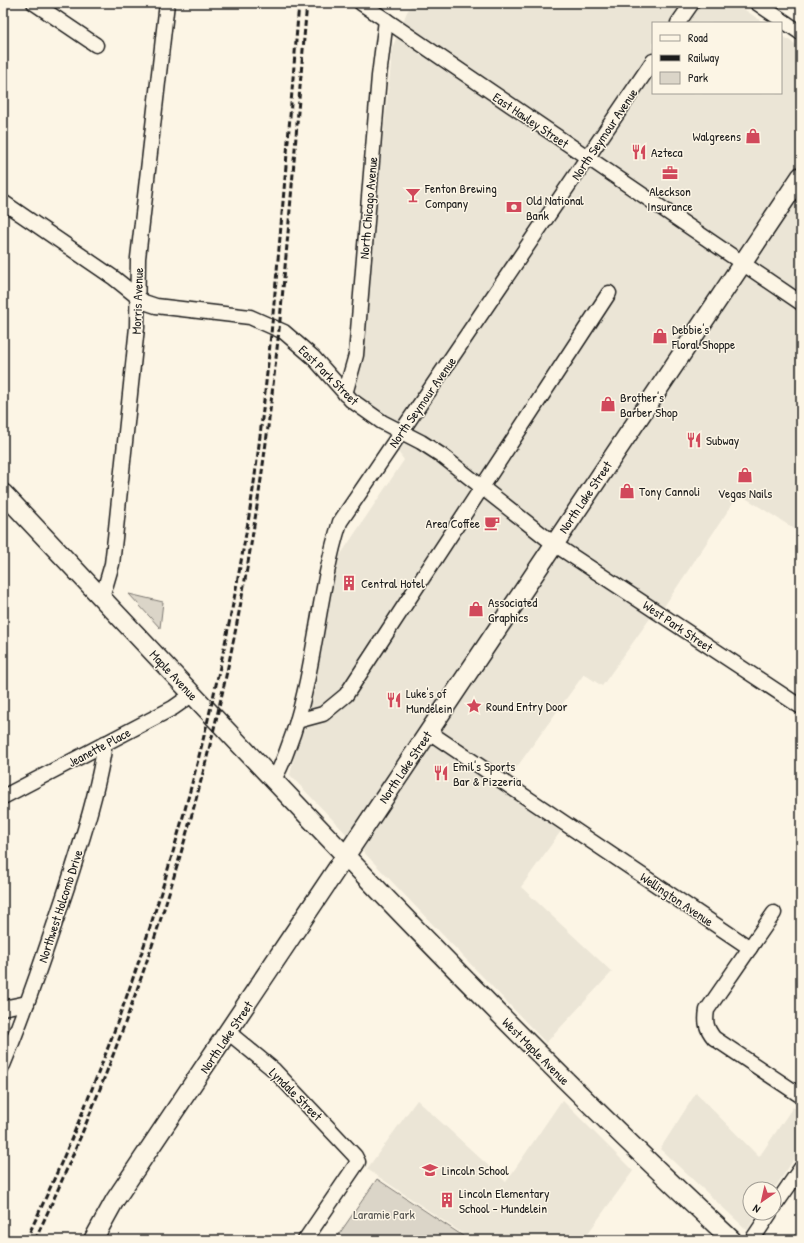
<svg xmlns="http://www.w3.org/2000/svg" width="804" height="1243" font-family="'Patrick Hand',sans-serif">
<style>
.built{fill:#ebe5d6}
.green{fill:#dbd5c8;stroke:#7c7872}
.lines{fill:none;stroke-linecap:round;stroke-linejoin:round}
.minor-casing{stroke:#1c1c1c;stroke-width:17}
.major-casing{stroke:#1c1c1c;stroke-width:21}
.minor{stroke:#fcf5e5;stroke-width:14}
.major{stroke:#fcf5e5;stroke-width:18}
.rail{stroke:#1c1c1c;stroke-width:3;stroke-dasharray:6 3;stroke-linecap:butt}
.labels{text-anchor:middle;dominant-baseline:central;stroke-width:3;stroke-linejoin:round;paint-order:stroke}
.street-label{font-size:13px;fill:#1c1c1c;stroke:#fcf5e5}
.poi-label{font-size:13px;fill:#1c1c1c;stroke:#fcf5e5;text-anchor:start}
.park-label{font-size:13px;fill:#555450;stroke:#fcf5e5}
</style>
<rect width="100%" height="100%" fill="#fcf5e5"/>
<filter id="ink" filterUnits="userSpaceOnUse"><feTurbulence type="fractalNoise" baseFrequency=".025" numOctaves="2"/><feDisplacementMap in="SourceGraphic" scale="8" xChannelSelector="R" yChannelSelector="G"/><feConvolveMatrix kernelMatrix="1 2 1 2 8 2 1 2 1" color-interpolation-filters="sRGB"/></filter>
<g filter="url(#ink)">
<g class="built">
<polygon points="413,3 735,3 764,23 653,23 653,93 781,93 781,35 801,48 801,533 739,494 665,605 651,617 602,686 584,674 501,789 561,831 521,887 612,972 546,1043 290,775 337,560 404,460 355,393 393,46 407,12"/>
<polygon points="696,1093 759,1157 793,1107 801,1112 801,1149 774,1189 750,1189 750,1213 758,1213 747,1230 660,1149"/>
<polygon points="417,1100 506,1182 562,1100 633,1171 583,1240 472,1240 367,1169"/>
</g>
<g class="green">
<polygon points="129,594 163,602 160,628"/>
<polygon points="377,1179 469,1240 335,1240"/>
</g>
<g class="lines">
<defs>
<g id="minor">
<polyline points="34,3 96,45"/>
<polyline points="361,3 801,303"/>
<polyline points="757,3 801,33"/>
<polyline points="678,23 692,3"/>
<polyline points="3,202 114,278 144,302 156,306 250,317 284,332 313,357 351,400 382,422 421,442 441,455 554,544 801,707"/>
<polyline points="345,394 356,355 379,76 386,20"/>
<polyline points="102,598 112,564 115,538 137,327 138,258 167,3"/>
<polyline points="297,721 323,714 346,695 609,293"/>
<polyline points="429,732 750,948"/>
<path d="M274,779C283,765 287,750 293,734C316,665 318,591 340,522L653,61"/>
<polyline points="3,797 173,708 193,694"/>
<path d="M774,913L707,1010C705,1022 706,1028 714,1038L801,1096"/>
<polyline points="3,1008 27,1003"/>
<polyline points="228,1032 274,1070 355,1156 358,1162 305,1240"/>
<path d="M3,1065C27,1007 47,947 67,887C82,840 98,792 105,743"/>
<polyline points="774,1207 801,1168"/>
<polyline points="752,1240 770,1213"/>
</g>
<g id="major">
<path d="M3,493C242,746 477,1003 732,1240"/>
<polyline points="93,1240 115,1200 801,176"/>
</g>
</defs>
<use href="#minor" class="minor-casing"/>
<use href="#major" class="major-casing"/>
<use href="#minor" class="minor"/>
<use href="#major" class="major"/>
<g class="rail">
<path d="M26,1240C132,1018 203,781 245,539C255,484 261,429 267,373C280,250 289,127 299,3"/>
<path d="M35,1240C141,1012 217,769 255,519C282,348 292,175 307,3"/>
</g>
</g>
</g>
<defs>
<symbol id="shop-bare" viewBox="-9 -9 18 18"><path d="M-5-2.5h2.3a2.7 3.5 0 0 1 5.4 0H5L5.5 6h-11ZM-1.5-2.5h3a1.5 2.3 0 0 0-3 0Z" fill="#d1495b" stroke="#fcf5e5" stroke-width="2.5" paint-order="stroke"/></symbol>
<symbol id="restaurant-bare" viewBox="-9 -9 18 18"><path d="M-5-6h1v4h1v-4h1v4h1v-4h1v5L-1.5 .5V6h-2V.5L-5-1ZM5-6V6H3V1.5H1.5Q1.5-4 5-6Z" fill="#d1495b" stroke="#fcf5e5" stroke-width="2.5" paint-order="stroke"/></symbol>
<symbol id="office-bare" viewBox="-9 -9 18 18"><path d="M-6-3h4V-5.5h4V-3h4V5H-6ZM-1-4.5V-3h2v-1.5ZM-6 0V1H6V0Z" fill="#d1495b" stroke="#fcf5e5" stroke-width="2.5" paint-order="stroke"/></symbol>
<symbol id="bar-bare" viewBox="-9 -9 18 18"><path d="M-6-5H6L.8 .8V4.5H3.5V6h-7V4.5H-.8V.8Z" fill="#d1495b" stroke="#fcf5e5" stroke-width="2.5" paint-order="stroke"/></symbol>
<symbol id="bank-bare" viewBox="-9 -9 18 18"><path d="M-6-4H6V4H-6ZM0-2.3a2.3 2.3 0 1 0 0 4.6a2.3 2.3 0 1 0 0-4.6Z" fill="#d1495b" stroke="#fcf5e5" stroke-width="2.5" paint-order="stroke"/></symbol>
<symbol id="cafe-bare" viewBox="-9 -9 18 18"><path d="M-5.5-4.5H6V0H3Q3 3.5 0 3.5H-2.5Q-5.5 3.5-5.5 0ZM3-3.2v2h1.7v-2ZM-6 4.5H4V6H-6Z" fill="#d1495b" stroke="#fcf5e5" stroke-width="2.5" paint-order="stroke"/></symbol>
<symbol id="building-bare" viewBox="-9 -9 18 18"><path d="M-4-6H4V6H1V3H-1V6H-4ZM-2.5-4.3h1.7v1.8h-1.7ZM.8-4.3h1.7v1.8H.8ZM-2.5-1h1.7V.8h-1.7ZM.8-1h1.7V.8H.8Z" fill="#d1495b" stroke="#fcf5e5" stroke-width="2.5" paint-order="stroke"/></symbol>
<symbol id="sight-bare" viewBox="-9 -9 18 18"><path d="M0-6L1.8-2.2L6-1.7L2.9 1.2L3.7 5.4L0 3.3L-3.7 5.4L-2.9 1.2L-6-1.7L-1.8-2.2Z" fill="#d1495b" stroke="#fcf5e5" stroke-width="2.5" paint-order="stroke"/></symbol>
<symbol id="school-bare" viewBox="-9 -9 18 18"><path d="M0-5L7-2L0 1L-7-2ZM-4 1L0 2.5L4 1V4Q0 6-4 4Z" fill="#d1495b" stroke="#fcf5e5" stroke-width="2.5" paint-order="stroke"/></symbol>
</defs>
<g fill-rule="evenodd">
<use href="#shop-bare" x="742" y="125" width="22" height="22"/>
<use href="#restaurant-bare" x="628" y="141" width="22" height="22"/>
<use href="#office-bare" x="659" y="162" width="22" height="22"/>
<use href="#bar-bare" x="402" y="184" width="22" height="22"/>
<use href="#bank-bare" x="503" y="196" width="22" height="22"/>
<use href="#shop-bare" x="649" y="325" width="22" height="22"/>
<use href="#shop-bare" x="597" y="393" width="22" height="22"/>
<use href="#restaurant-bare" x="683" y="429" width="22" height="22"/>
<use href="#shop-bare" x="734" y="464" width="22" height="22"/>
<use href="#shop-bare" x="616" y="480" width="22" height="22"/>
<use href="#cafe-bare" x="481" y="512" width="22" height="22"/>
<use href="#building-bare" x="338" y="572" width="22" height="22"/>
<use href="#shop-bare" x="465" y="598" width="22" height="22"/>
<use href="#restaurant-bare" x="383" y="689" width="22" height="22"/>
<use href="#sight-bare" x="463" y="695" width="22" height="22"/>
<use href="#restaurant-bare" x="430" y="762" width="22" height="22"/>
<use href="#school-bare" x="419" y="1159" width="22" height="22"/>
<use href="#building-bare" x="436" y="1189" width="22" height="22"/>
</g>
<g class="labels">
<g class="street-label">
<text transform="translate(531 120) rotate(34)">East Hawley Street</text>
<text transform="translate(604 134) rotate(-56)">North Seymour Avenue</text>
<text transform="translate(368 208) rotate(-85)">North Chicago Avenue</text>
<text transform="translate(137 301) rotate(-88)">Morris Avenue</text>
<text transform="translate(329 375) rotate(45)">East Park Street</text>
<text transform="translate(422 402) rotate(-55)">North Seymour Avenue</text>
<text transform="translate(585 497) rotate(-56)">North Lake Street</text>
<text transform="translate(678 626) rotate(34)">West Park Street</text>
<text transform="translate(174 675) rotate(47)">Maple Avenue</text>
<text transform="translate(99 747) rotate(-28)">Jeanette Place</text>
<text transform="translate(405 767) rotate(-56)">North Lake Street</text>
<text transform="translate(677 899) rotate(34)">Wellington Avenue</text>
<text transform="translate(60 906) rotate(-72)">Northwest Holcomb Drive</text>
<text transform="translate(226 1037) rotate(-56)">North Lake Street</text>
<text transform="translate(536 1051) rotate(45)">West Maple Avenue</text>
<text transform="translate(296 1094) rotate(45)">Lyndale Street</text>
</g>
<g class="poi-label">
<text x="741" y="136" text-anchor="end">Walgreens</text>
<text x="651" y="152">Azteca</text>
<text x="425" y="188">Fenton Brewing<tspan x="425" dy="15">Company</tspan></text>
<text x="670" y="191" text-anchor="middle">Aleckson<tspan x="670" dy="15">Insurance</tspan></text>
<text x="526" y="200">Old National<tspan x="526" dy="15">Bank</tspan></text>
<text x="672" y="329">Debbie's<tspan x="672" dy="15">Floral Shoppe</tspan></text>
<text x="620" y="397">Brother's<tspan x="620" dy="15">Barber Shop</tspan></text>
<text x="706" y="440">Subway</text>
<text x="639" y="491">Tony Cannoli</text>
<text x="745" y="493" text-anchor="middle">Vegas Nails</text>
<text x="480" y="523" text-anchor="end">Area Coffee</text>
<text x="361" y="583">Central Hotel</text>
<text x="488" y="602">Associated<tspan x="488" dy="15">Graphics</tspan></text>
<text x="406" y="693">Luke's of<tspan x="406" dy="15">Mundelein</tspan></text>
<text x="486" y="706">Round Entry Door</text>
<text x="453" y="766">Emil's Sports<tspan x="453" dy="15">Bar &amp; Pizzeria</tspan></text>
<text x="442" y="1170">Lincoln School</text>
<text x="459" y="1193">Lincoln Elementary<tspan x="459" dy="15">School - Mundelein</tspan></text>
</g>
<g class="park-label">
<text x="384" y="1214">Laramie Park</text>
</g>
</g>
<rect width="804" height="1243" fill="none" stroke="#fcf5e5" stroke-width="16"/>
<rect x="8" y="8" width="788" height="1227" fill="none" stroke="#1c1c1c" stroke-width="1.5" filter="url(#ink)"/>
<rect x="652" y="22" width="130" height="72" fill="#fcf5e5" stroke="#a29e95"/>
<rect x="660" y="35" width="20" height="6" fill="#fcf5e5" stroke="#a29e95"/>
<text x="688" y="42" font-size="12" fill="#1c1c1c">Road</text>
<rect x="660" y="55" width="20" height="6" fill="#1c1c1c" stroke="#a29e95"/>
<text x="688" y="62" font-size="12" fill="#1c1c1c">Railway</text>
<rect x="660" y="72" width="20" height="12" fill="#dbd5c8" stroke="#a29e95"/>
<text x="688" y="82" font-size="12" fill="#1c1c1c">Park</text>
<g transform="translate(762 1201) rotate(214)"><circle r="19" fill="#fcf5e5" stroke="#a29e95"/>
<path d="M0-3L7 15L0 10L-7 15Z" fill="#d1495b"/>
<text y="-6" font-size="11" font-weight="bold" text-anchor="middle" fill="#1c1c1c">N</text>
</g>
</svg>
